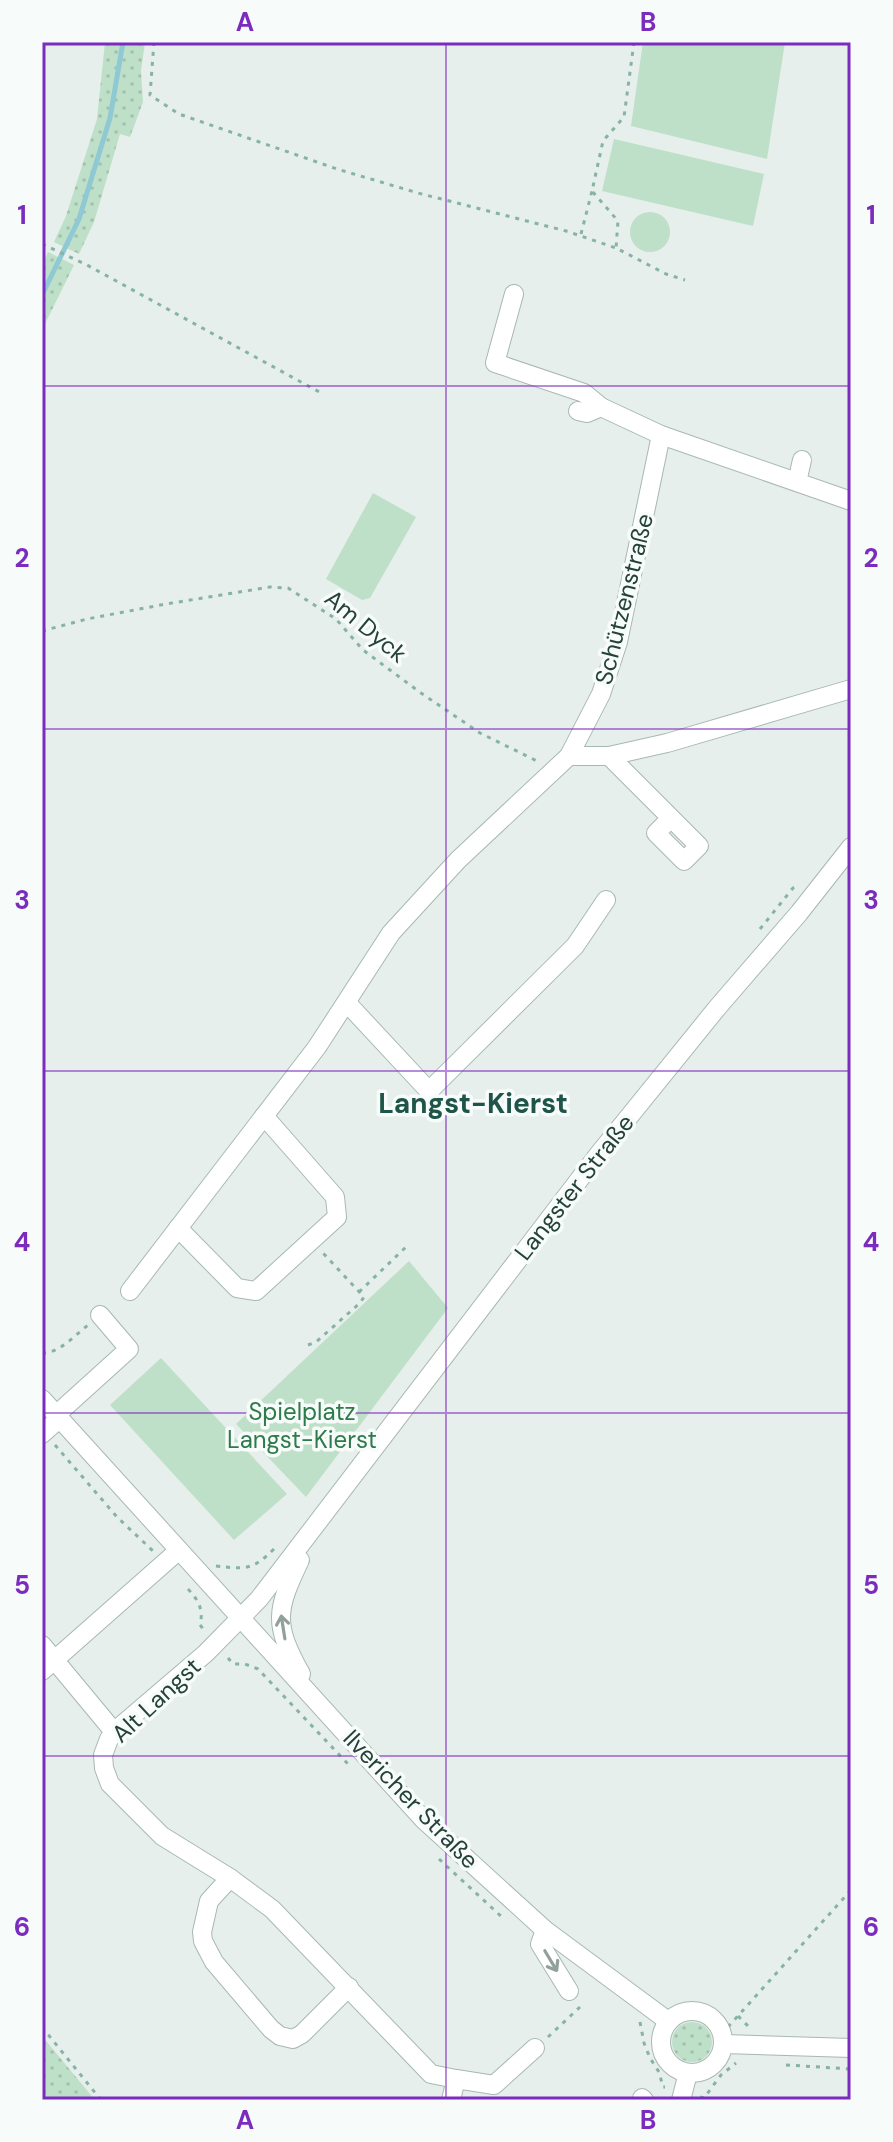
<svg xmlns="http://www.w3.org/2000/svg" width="893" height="2142" font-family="'DM Sans',sans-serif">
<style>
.grass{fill:url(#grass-dots)}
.park{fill:#bfe0c8}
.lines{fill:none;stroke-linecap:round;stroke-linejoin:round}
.stream{stroke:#8ec9d4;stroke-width:5}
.minor-casing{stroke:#a8b8b2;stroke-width:20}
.path{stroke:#86b3a5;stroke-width:3;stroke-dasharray:4 6;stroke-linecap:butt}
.minor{stroke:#fff;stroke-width:18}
.oneway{stroke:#92a09c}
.grid{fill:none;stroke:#7b2cbf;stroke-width:2;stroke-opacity:0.55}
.labels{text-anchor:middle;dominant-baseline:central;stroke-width:7;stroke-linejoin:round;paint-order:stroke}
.street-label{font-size:24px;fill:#24423a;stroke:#f7fbf9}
.park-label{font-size:24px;fill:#2d7a4b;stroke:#f7fbf9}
.quarter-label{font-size:28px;font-weight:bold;fill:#1f5548;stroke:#f7fbf9}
.neatline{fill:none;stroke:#7b2cbf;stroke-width:3}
.grid-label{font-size:26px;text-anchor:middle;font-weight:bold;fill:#7b2cbf}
</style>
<defs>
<pattern id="grass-dots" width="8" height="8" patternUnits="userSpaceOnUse" patternTransform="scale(2)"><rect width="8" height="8" fill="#bfe0c8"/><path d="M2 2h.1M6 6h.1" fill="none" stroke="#a4c1ad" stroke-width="1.8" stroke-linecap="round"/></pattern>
</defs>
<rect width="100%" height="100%" fill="#e6efeb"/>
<g class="grass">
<polygon points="105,42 145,42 141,71 143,102 130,137 120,134 94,222 79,254 54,242 66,216 97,119"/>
<polygon points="48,252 74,265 42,330 42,266"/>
<circle cx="692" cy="2042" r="20"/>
<polygon points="42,2036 95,2100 42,2100"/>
</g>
<g class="park">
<polygon points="643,42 785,42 767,159 631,126"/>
<polygon points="614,139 764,174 753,226 602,191"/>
<circle cx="650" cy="232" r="20"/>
<polygon points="373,493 416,517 370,598 362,600 326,579"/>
<polygon points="409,1261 448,1308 306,1497 236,1424"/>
<polygon points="161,1358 287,1494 234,1540 110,1405"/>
</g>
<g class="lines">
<polyline class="stream" points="42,295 79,219 110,118 123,42"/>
<defs>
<g id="minor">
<polyline points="514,294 495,363 584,393 601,407 661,435 851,501"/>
<polyline points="578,411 587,413 601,407"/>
<polyline points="797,482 802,460"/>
<polyline points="569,756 609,756 667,743 851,689"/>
<polyline points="609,756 699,846 684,861 656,833 671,818"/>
<polyline points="347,1003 429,1091 575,946 606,900"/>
<polyline points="178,1228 237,1288 256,1291 337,1217 335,1197 264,1116"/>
<polyline points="130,1291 317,1047 391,933 458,860 569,756 601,694 618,642 661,435"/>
<polyline points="42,1399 423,1819 545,1930 668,2021"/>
<polyline points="56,1415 129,1349 100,1315"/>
<polyline points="42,1434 59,1419"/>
<path d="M300,1560C276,1610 273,1624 301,1674"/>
<polyline points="42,1645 115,1733"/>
<polyline points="42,1671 178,1551"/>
<polyline points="230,1878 209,1901 202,1932 203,1941 214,1962 271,2029 280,2036 293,2039 302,2034 349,1987"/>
<polyline points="545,1930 540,1944 569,1991"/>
<circle cx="692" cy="2042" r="31"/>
<polyline points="724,2044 851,2048"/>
<polyline points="456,2079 494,2085 535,2048"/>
<polyline points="642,2098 644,2100"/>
<polyline points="451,2100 456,2079 431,2074 272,1909 230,1878 162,1836 110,1784 104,1768 103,1755 109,1739 123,1724 206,1653 259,1599 598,1155 717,1008 799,913 851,847"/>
<polyline points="681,2100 688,2073"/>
</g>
</defs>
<use href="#minor" class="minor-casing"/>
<g class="path">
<polyline points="154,42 150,95 179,114 337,169 418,193 566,231 616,248"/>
<polyline points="634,42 624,117 603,141 592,191 618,221 616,248 666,274 685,280"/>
<polyline points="581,234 592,191"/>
<polyline points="42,244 87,265 323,394"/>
<polyline points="42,631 87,619 166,604 270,587 288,588 336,619 363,650 421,693 480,733 537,761"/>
<polyline points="760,929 793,888 799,884"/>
<polyline points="359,1292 407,1246"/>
<polyline points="308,1345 316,1342 360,1303 364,1297 323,1253"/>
<path d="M42,1353C60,1353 74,1336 88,1325"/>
<polyline points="55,1445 117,1517 153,1551"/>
<path d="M216,1566C245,1569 252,1571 274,1549"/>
<path d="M188,1589C198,1600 204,1609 200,1625L205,1631"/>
<polyline points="228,1658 233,1664 245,1664 258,1669 348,1764"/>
<polyline points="439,1859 504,1919"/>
<polyline points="738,2016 748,2026"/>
<polyline points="640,2022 644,2043 650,2058 659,2072 663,2087 665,2087"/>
<polyline points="42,2027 101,2100"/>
<polyline points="728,2027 851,1890"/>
<polyline points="548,2037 580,2007"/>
<polyline points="786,2065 851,2069"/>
<polyline points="700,2097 704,2098 721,2075 736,2063"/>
</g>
<use href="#minor" class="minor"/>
</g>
<defs><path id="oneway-shaft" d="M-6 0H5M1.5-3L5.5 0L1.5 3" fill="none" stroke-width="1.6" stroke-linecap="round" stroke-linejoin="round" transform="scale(2)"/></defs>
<g class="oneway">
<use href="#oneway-shaft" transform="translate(283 1627) rotate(-99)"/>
<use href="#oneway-shaft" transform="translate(551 1961) rotate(59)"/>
</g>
<path class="grid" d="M446,42V2100M42,386H851M42,729H851M42,1071H851M42,1413H851M42,1756H851"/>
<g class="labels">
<g class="street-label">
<text transform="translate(624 599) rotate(-76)">Schützenstraße</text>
<text transform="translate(366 626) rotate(40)">Am Dyck</text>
<text transform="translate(574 1187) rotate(-52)">Langster Straße</text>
<text transform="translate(156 1700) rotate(-43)">Alt Langst</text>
<text transform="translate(411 1799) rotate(46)">Ilvericher Straße</text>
</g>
<g class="park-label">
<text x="302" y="1411">Spielplatz<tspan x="302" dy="28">Langst-Kierst</tspan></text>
</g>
<g class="quarter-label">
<text x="473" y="1103">Langst-Kierst</text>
</g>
</g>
<rect width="893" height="2142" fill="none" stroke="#f7fbf9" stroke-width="88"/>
<rect x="44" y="44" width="805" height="2054" class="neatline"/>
<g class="grid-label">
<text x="245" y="31">A</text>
<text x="648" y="31">B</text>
<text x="22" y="224">1</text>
<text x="871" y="224">1</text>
<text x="22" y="567">2</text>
<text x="871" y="567">2</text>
<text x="22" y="909">3</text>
<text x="871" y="909">3</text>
<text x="22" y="1251">4</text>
<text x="871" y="1251">4</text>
<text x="22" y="1594">5</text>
<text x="871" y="1594">5</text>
<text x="22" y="1936">6</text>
<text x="871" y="1936">6</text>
<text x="245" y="2129">A</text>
<text x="648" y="2129">B</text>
</g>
</svg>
